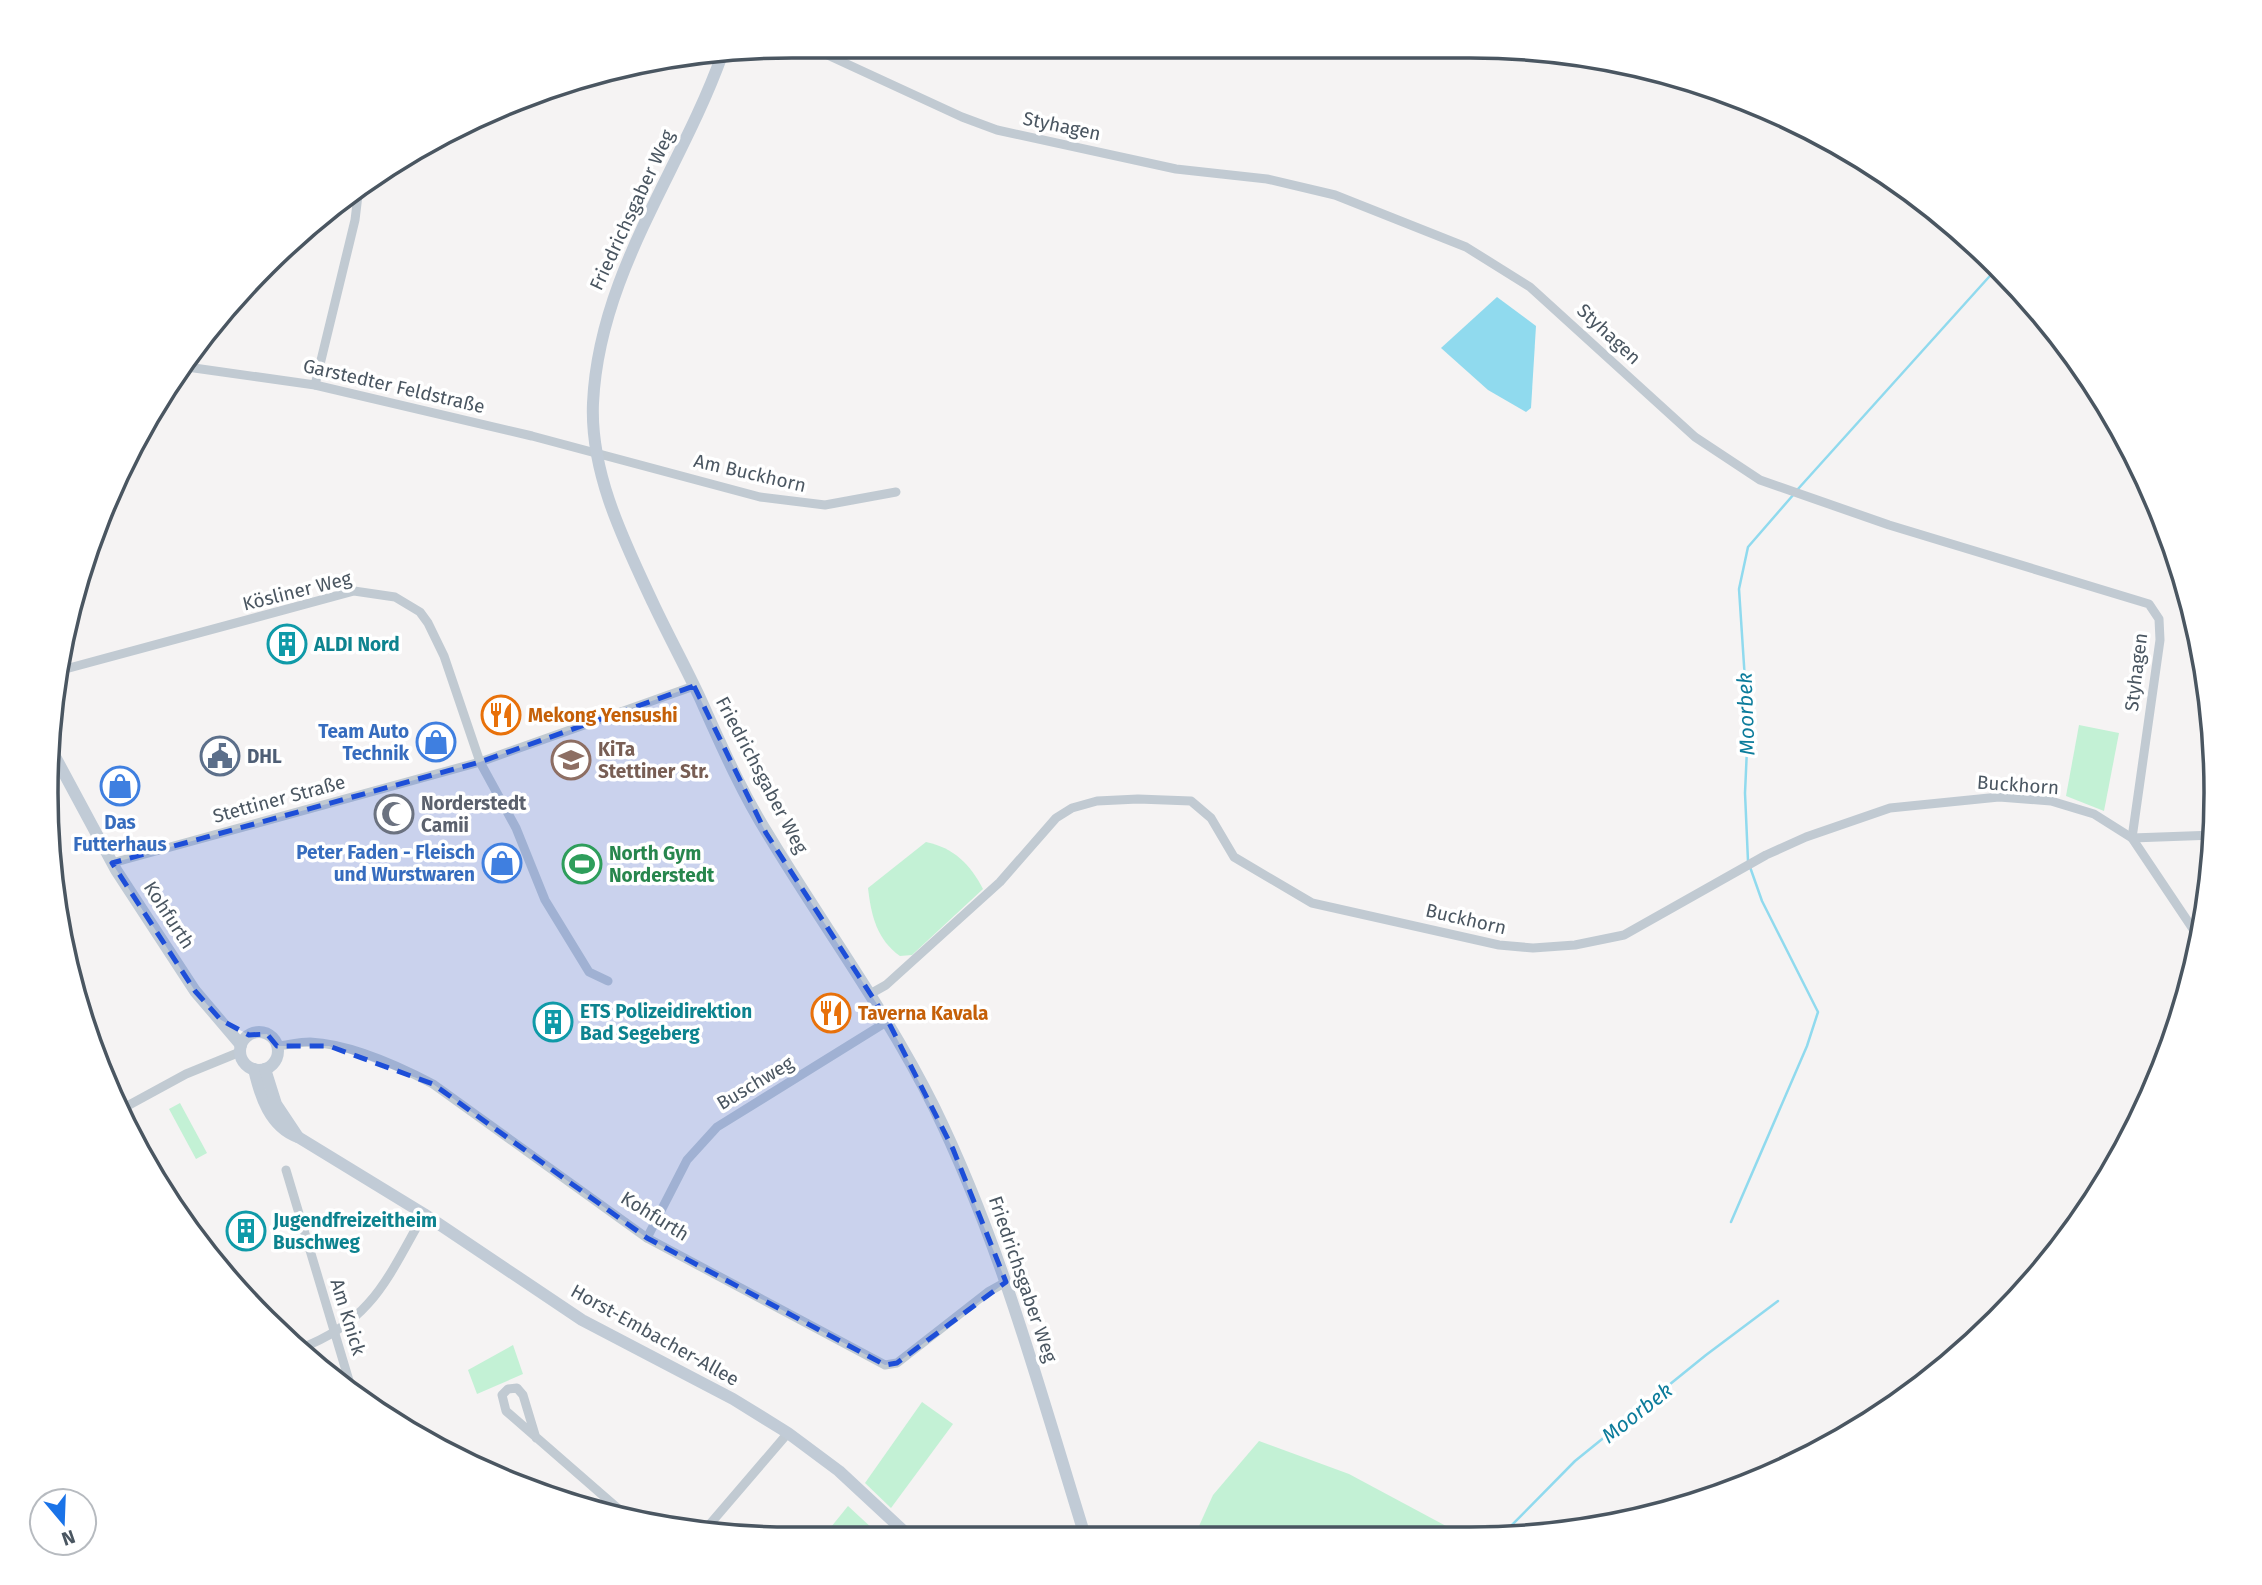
<svg xmlns="http://www.w3.org/2000/svg" width="2262" height="1585" font-family="'Fira Sans',sans-serif">
<style>
.green{fill:#c3f1d5}
.water{fill:#90daee}
.lines{fill:none;stroke-linecap:round;stroke-linejoin:round}
.stream{stroke:#90daee;stroke-width:2.5}
.street{stroke:#c1cad2;stroke-width:9}
.secondary{stroke:#c1cbd6;stroke-width:12}
.marked{fill:#1d4ed8;fill-opacity:0.2;stroke:#1d4ed8;stroke-width:5;stroke-dasharray:14 9;stroke-linejoin:round}
.labels{text-anchor:middle;dominant-baseline:central;stroke-width:7;stroke-linejoin:round;paint-order:stroke}
.street-label{font-size:19px;fill:#4a5661;stroke:#fff}
.culture-label{font-size:19px;font-weight:bold;fill:#0d838f;stroke:#fff;text-anchor:start}
.food-label{font-size:19px;font-weight:bold;fill:#c56008;stroke:#fff;text-anchor:start}
.shop-label{font-size:19px;font-weight:bold;fill:#366cbe;stroke:#fff;text-anchor:end}
.education-label{font-size:19px;font-weight:bold;fill:#785e54;stroke:#fff;text-anchor:start}
.service-label{font-size:19px;font-weight:bold;fill:#4e5e75;stroke:#fff;text-anchor:start}
.worship-label{font-size:19px;font-weight:bold;fill:#5b616d;stroke:#fff;text-anchor:start}
.leisure-label{font-size:19px;font-weight:bold;fill:#27864d;stroke:#fff;text-anchor:start}
.water-label{font-size:21px;font-style:italic;fill:#0c7c9b;stroke:#fff}
.rim{fill:none;stroke:#4a5661;stroke-width:3.5}
</style>
<rect width="100%" height="100%" fill="#f5f3f3"/>
<g class="green">
<polygon points="2079,725 2119,733 2104,811 2066,796"/>
<path d="M926,842C954,848 970,864 983,889L912,955L900,956C877,940 871,915 868,888Z"/>
<polygon points="180,1103 207,1153 196,1159 169,1109"/>
<polygon points="513,1345 523,1374 477,1394 468,1370"/>
<polygon points="922,1402 953,1424 891,1508 865,1483"/>
<polygon points="1259,1441 1349,1474 1461,1534 1195,1535 1213,1495"/>
<polygon points="848,1506 874,1530 869,1537 823,1537"/>
</g>
<polygon class="water" points="1497,297 1536,326 1531,408 1526,412 1488,390 1441,348"/>
<g class="lines">
<g class="stream">
<polyline points="1798,489 1997,268"/>
<polyline points="1748,861 1745,793 1748,726 1739,589 1748,547 1794,494"/>
<polyline points="1731,1222 1807,1046 1818,1012 1762,901 1750,867"/>
<polyline points="1504,1533 1575,1461 1706,1355 1778,1301"/>
</g>
<g class="street">
<polyline points="808,46 962,117 997,130 1176,169 1267,179 1335,195 1466,247 1530,287 1695,437 1760,480 1889,525 2149,604 2159,619 2160,640 2132,838"/>
<polyline points="180,366 315,385 532,436 760,497 825,505 896,492"/>
<polyline points="315,385 355,220 359,187"/>
<polyline points="58,671 354,591 395,597 420,612 428,623 444,656 480,762 516,828 545,900 589,972 608,981"/>
<polyline points="2132,838 2215,835"/>
<polyline points="112,863 480,762 694,686"/>
<polyline points="870,994 886,985 1000,882 1056,818 1072,808 1097,801 1138,799 1191,801 1211,818 1234,857 1312,903 1499,945 1533,948 1575,945 1624,935 1766,855 1806,837 1890,808 1999,797 2051,801 2094,814 2132,838 2199,938"/>
<path d="M277,1046C288,1045 299,1042 310,1042C350,1044 397,1065 433,1084L647,1238L885,1365L897,1363L988,1292L1006,1282"/>
<polyline points="118,1111 186,1074 240,1052"/>
<polyline points="286,1170 353,1394"/>
<polyline points="647,1238 687,1160 717,1127 888,1021"/>
<path d="M299,1349C372,1322 388,1277 424,1214"/>
<polyline points="536,1438 523,1395 517,1388 508,1389 502,1395 506,1411 630,1519"/>
<polyline points="704,1531 788,1433"/>
</g>
<g class="secondary">
<path d="M722,55C680,172 599,274 593,403C590,473 624,541 653,603C668,635 685,666 700,698C721,745 742,793 769,836C824,927 887,1012 934,1107C1001,1244 1040,1391 1085,1536"/>
<polyline points="52,751 116,870 195,991 241,1045"/>
<circle cx="259" cy="1051" r="19"/>
<path d="M254,1069C260,1096 270,1127 298,1137L424,1214L582,1320L733,1399L788,1433L839,1471L910,1537"/>
<polyline points="265,1069 276,1104 298,1137"/>
</g>
</g>
<path class="marked" d="M694,686L766,833L888,1021L953,1149L1006,1282L897,1363L885,1365L647,1238L433,1084L329,1046H277L267,1034L249,1035L221,1020L195,991L112,863L480,762Z"/>
<defs>
<symbol id="building-ring" viewBox="-11 -11 22 22"><circle r="9.5" fill="#fff" stroke="#0f9aa8" stroke-width="1.5"/><path d="M-4-6H4V6H1V3H-1V6H-4ZM-2.5-4.3h1.7v1.8h-1.7ZM.8-4.3h1.7v1.8H.8ZM-2.5-1h1.7V.8h-1.7ZM.8-1h1.7V.8H.8Z" fill="#0f9aa8"/></symbol>
<symbol id="restaurant-ring" viewBox="-11 -11 22 22"><circle r="9.5" fill="#fff" stroke="#e8710a" stroke-width="1.5"/><path d="M-5-6h1v4h1v-4h1v4h1v-4h1v5L-1.5 .5V6h-2V.5L-5-1ZM5-6V6H3V1.5H1.5Q1.5-4 5-6Z" fill="#e8710a"/></symbol>
<symbol id="shop-ring" viewBox="-11 -11 22 22"><circle r="9.5" fill="#fff" stroke="#3f7fe0" stroke-width="1.5"/><path d="M-5-2.5h2.3a2.7 3.5 0 0 1 5.4 0H5L5.5 6h-11ZM-1.5-2.5h3a1.5 2.3 0 0 0-3 0Z" fill="#3f7fe0"/></symbol>
<symbol id="civic-ring" viewBox="-11 -11 22 22"><circle r="9.5" fill="#fff" stroke="#5c6f8a" stroke-width="1.5"/><path d="M-.6-6.5H3V-4.5H.6V-3L4-1V1h2V6H-6V1h2V-1L-.6-3ZM-1.2 2.5V6h2.4V2.5Z" fill="#5c6f8a"/></symbol>
<symbol id="school-ring" viewBox="-11 -11 22 22"><circle r="9.5" fill="#fff" stroke="#8d6e63" stroke-width="1.5"/><path d="M0-5L7-2L0 1L-7-2ZM-4 1L0 2.5L4 1V4Q0 6-4 4Z" fill="#8d6e63"/></symbol>
<symbol id="mosque-ring" viewBox="-11 -11 22 22"><circle r="9.5" fill="#fff" stroke="#6b7280" stroke-width="1.5"/><path d="M3.5-4.9A6 6 0 1 0 3.5 4.9A5 5 0 1 1 3.5-4.9Z" fill="#6b7280"/></symbol>
<symbol id="stadium-ring" viewBox="-11 -11 22 22"><circle r="9.5" fill="#fff" stroke="#2e9e5b" stroke-width="1.5"/><path d="M0-5a6.5 5 0 1 0 0 10a6.5 5 0 1 0 0-10ZM-3.5-1.8h7v3.6h-7Z" fill="#2e9e5b"/></symbol>
</defs>
<g fill-rule="evenodd">
<use href="#building-ring" x="265" y="622" width="44" height="44"/>
<use href="#restaurant-ring" x="479" y="693" width="44" height="44"/>
<use href="#shop-ring" x="414" y="720" width="44" height="44"/>
<use href="#civic-ring" x="198" y="734" width="44" height="44"/>
<use href="#school-ring" x="549" y="738" width="44" height="44"/>
<use href="#shop-ring" x="98" y="764" width="44" height="44"/>
<use href="#mosque-ring" x="372" y="792" width="44" height="44"/>
<use href="#shop-ring" x="480" y="841" width="44" height="44"/>
<use href="#stadium-ring" x="560" y="842" width="44" height="44"/>
<use href="#restaurant-ring" x="809" y="991" width="44" height="44"/>
<use href="#building-ring" x="531" y="1000" width="44" height="44"/>
<use href="#building-ring" x="224" y="1209" width="44" height="44"/>
</g>
<g class="labels">
<g class="street-label">
<text transform="translate(1062 126) rotate(12)">Styhagen</text>
<text transform="translate(632 210) rotate(-65)">Friedrichsgaber Weg</text>
<text transform="translate(1609 334) rotate(43)">Styhagen</text>
<text transform="translate(394 386) rotate(13)">Garstedter Feldstraße</text>
<text transform="translate(750 473) rotate(13)">Am Buckhorn</text>
<text transform="translate(297 591) rotate(-14)">Kösliner Weg</text>
<text transform="translate(2136 672) rotate(-83)">Styhagen</text>
<text transform="translate(762 775) rotate(62)">Friedrichsgaber Weg</text>
<text transform="translate(2018 785) rotate(4)">Buckhorn</text>
<text transform="translate(279 799) rotate(-15)">Stettiner Straße</text>
<text transform="translate(169 915) rotate(57)">Kohfurth</text>
<text transform="translate(1466 919) rotate(13)">Buckhorn</text>
<text transform="translate(755 1083) rotate(-31)">Buschweg</text>
<text transform="translate(655 1216) rotate(32)">Kohfurth</text>
<text transform="translate(1023 1279) rotate(71)">Friedrichsgaber Weg</text>
<text transform="translate(348 1317) rotate(73)">Am Knick</text>
<text transform="translate(655 1335) rotate(29)">Horst-Embacher-Allee</text>
</g>
<g class="culture-label">
<text x="314" y="644">ALDI Nord</text>
<text x="580" y="1011">ETS Polizeidirektion<tspan x="580" dy="22">Bad Segeberg</tspan></text>
<text x="273" y="1220">Jugendfreizeitheim<tspan x="273" dy="22">Buschweg</tspan></text>
</g>
<g class="food-label">
<text x="528" y="715">Mekong Yensushi</text>
<text x="858" y="1013">Taverna Kavala</text>
</g>
<g class="shop-label">
<text x="409" y="731">Team Auto<tspan x="409" dy="22">Technik</tspan></text>
<text x="120" y="822" text-anchor="middle">Das<tspan x="120" dy="22">Futterhaus</tspan></text>
<text x="475" y="852">Peter Faden - Fleisch<tspan x="475" dy="22">und Wurstwaren</tspan></text>
</g>
<g class="education-label">
<text x="598" y="749">KiTa<tspan x="598" dy="22">Stettiner Str.</tspan></text>
</g>
<g class="service-label">
<text x="247" y="756">DHL</text>
</g>
<g class="worship-label">
<text x="421" y="803">Norderstedt<tspan x="421" dy="22">Camii</tspan></text>
</g>
<g class="leisure-label">
<text x="609" y="853">North Gym<tspan x="609" dy="22">Norderstedt</tspan></text>
</g>
<g class="water-label">
<text transform="translate(1746 714) rotate(-92)">Moorbek</text>
<text transform="translate(1637 1413) rotate(-38)">Moorbek</text>
</g>
</g>
<path d="M0 0H2262V1585H0ZM792 58H1470A734 734 0 0 1 2204 792V793A734 734 0 0 1 1470 1527H792A734 734 0 0 1 58 793V792A734 734 0 0 1 792 58Z" fill="#fff" fill-rule="evenodd"/>
<path class="rim" d="M792 58H1470A734 734 0 0 1 2204 792V793A734 734 0 0 1 1470 1527H792A734 734 0 0 1 58 793V792A734 734 0 0 1 792 58Z"/>
<g transform="translate(63 1522) rotate(161)"><circle r="33" fill="#ffffff" stroke="#b7bbc0" stroke-width="2"/>
<path d="M0-5L12 26L0 18L-12 26Z" fill="#1a73e8"/>
<text y="-10" font-size="19" font-weight="bold" text-anchor="middle" fill="#4a5661">N</text>
</g>
</svg>
